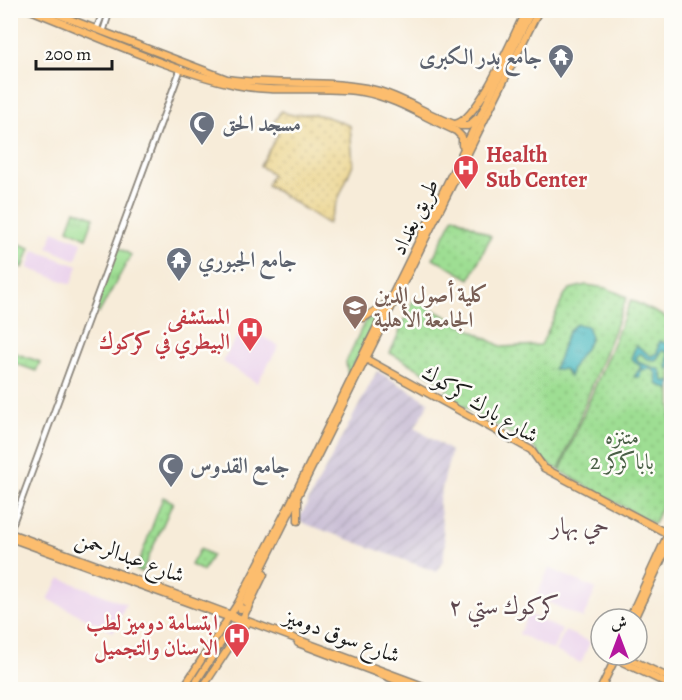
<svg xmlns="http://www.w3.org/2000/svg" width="682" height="700" font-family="Alegreya,Amiri,serif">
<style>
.built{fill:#ead1ec}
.industrial{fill:url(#industrial-furrows)}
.grass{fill:url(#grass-tufts);stroke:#5d7d58;stroke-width:1.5}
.sand{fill:url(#sand-dots);stroke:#857b5d;stroke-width:1.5}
.park{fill:url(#park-dots);stroke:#5d7d58;stroke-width:1.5}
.water{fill:url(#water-ripples);stroke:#336a6e;stroke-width:1.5}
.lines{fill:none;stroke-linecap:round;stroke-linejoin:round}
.major-tunnel{stroke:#cbc2b3;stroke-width:6;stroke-dasharray:6 3;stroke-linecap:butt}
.minor-casing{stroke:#8a847a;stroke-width:8}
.major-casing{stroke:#8a847a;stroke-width:9}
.minor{stroke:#fff;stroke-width:4.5}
.major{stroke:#fcbd6e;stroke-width:6}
.labels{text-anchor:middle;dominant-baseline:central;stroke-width:5;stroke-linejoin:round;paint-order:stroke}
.worship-label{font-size:22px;font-weight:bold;fill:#5b616d;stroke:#fdfcf7;text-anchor:start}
.health-label{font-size:22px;font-weight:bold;fill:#be3a42;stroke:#fdfcf7;text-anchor:end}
.street-label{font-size:22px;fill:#1c1c1c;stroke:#fdfcf7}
.education-label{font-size:22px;font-weight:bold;fill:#785e54;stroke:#fdfcf7;text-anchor:start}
.park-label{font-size:22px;fill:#4a6046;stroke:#fdfcf7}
.neighbourhood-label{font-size:24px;fill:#5d474f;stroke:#fdfcf7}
</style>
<defs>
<pattern id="industrial-furrows" width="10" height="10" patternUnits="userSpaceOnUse" patternTransform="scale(1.5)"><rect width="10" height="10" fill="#cabfd6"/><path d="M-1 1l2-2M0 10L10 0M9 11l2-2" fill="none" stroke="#ada4b7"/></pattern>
<pattern id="grass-tufts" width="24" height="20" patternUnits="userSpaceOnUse" patternTransform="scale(1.5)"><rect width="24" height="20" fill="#9ede93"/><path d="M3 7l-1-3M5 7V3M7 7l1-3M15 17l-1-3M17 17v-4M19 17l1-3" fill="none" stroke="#88be7e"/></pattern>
<pattern id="sand-dots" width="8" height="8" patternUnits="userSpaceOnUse" patternTransform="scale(1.5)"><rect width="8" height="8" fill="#eeda9e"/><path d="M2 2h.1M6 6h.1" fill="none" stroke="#ccba88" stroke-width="1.8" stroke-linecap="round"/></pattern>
<pattern id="park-dots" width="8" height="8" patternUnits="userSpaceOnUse" patternTransform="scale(1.5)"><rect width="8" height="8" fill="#9ede93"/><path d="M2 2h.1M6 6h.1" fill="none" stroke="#88be7e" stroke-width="1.8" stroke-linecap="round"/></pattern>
<pattern id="water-ripples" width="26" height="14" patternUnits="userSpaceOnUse" patternTransform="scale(1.5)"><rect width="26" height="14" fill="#4ab9c0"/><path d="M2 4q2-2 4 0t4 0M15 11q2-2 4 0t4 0" fill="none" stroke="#409ea4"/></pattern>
</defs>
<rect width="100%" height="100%" fill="#fdfcf7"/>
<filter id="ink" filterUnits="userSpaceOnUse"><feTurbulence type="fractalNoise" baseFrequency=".0167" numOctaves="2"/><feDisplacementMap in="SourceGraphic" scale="12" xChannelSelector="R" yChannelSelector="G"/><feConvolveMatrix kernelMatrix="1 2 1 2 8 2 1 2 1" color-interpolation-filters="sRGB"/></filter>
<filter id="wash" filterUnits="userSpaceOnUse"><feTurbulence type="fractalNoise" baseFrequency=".008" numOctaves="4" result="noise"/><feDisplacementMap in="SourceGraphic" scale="24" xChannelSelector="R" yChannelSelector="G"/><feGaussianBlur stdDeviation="1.35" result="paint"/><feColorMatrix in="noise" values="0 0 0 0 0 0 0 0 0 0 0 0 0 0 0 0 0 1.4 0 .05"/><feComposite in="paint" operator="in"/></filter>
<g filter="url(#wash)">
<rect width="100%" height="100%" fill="#f7ecd9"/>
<g class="built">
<polygon points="54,231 82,242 76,260 48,248"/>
<polygon points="34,250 78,266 71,284 28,268"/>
<polygon points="244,326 279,346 257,383 222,361"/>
<polygon points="549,568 596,589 583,618 536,597"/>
<polygon points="60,578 126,604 113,632 48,599"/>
<polygon points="528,614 562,630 553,650 519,634"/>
<polygon points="565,631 590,642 581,663 555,651"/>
</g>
<polygon class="industrial" points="377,371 429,402 415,428 451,451 439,501 445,545 443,560 437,572 298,521"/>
<g class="grass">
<polygon points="75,210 94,217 86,238 68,229"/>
<polygon points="11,241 30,248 23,268 11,263"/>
<polygon points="118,247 131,255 99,313 94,311"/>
</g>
<path class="sand" d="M281,111C294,118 300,113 313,114C326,115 338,121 350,126L353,164L328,224L267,185L272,174L260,166L278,134L270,128Z"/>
<g class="park">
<polygon points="454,216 491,236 470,279 433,258"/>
<polygon points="586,285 606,288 627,297 559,470 543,461 533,446 444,396 449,386 390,353 414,299 502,347 541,345 565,294 570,289"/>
<polygon points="631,300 671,320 671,483 654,524 560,471"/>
<polygon points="381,310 348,376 346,362 365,321"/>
<polygon points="10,351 40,362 36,371 11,362"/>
<polygon points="163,497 173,502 142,572 136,570"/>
<polygon points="200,549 212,555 203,571 191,565"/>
</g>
<g class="water">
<path d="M577,324L587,326L591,337C586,352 571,362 570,377L564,369H553C564,356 561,332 577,324Z"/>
<polygon points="659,341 671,345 671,371 667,367 668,354 666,351 662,351 656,360 647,359 640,353 636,358 640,363 661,370 663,381 671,381 670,390 657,384 656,373 652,369 641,370 640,377 634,377 641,367 631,358 636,345 651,356 657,353"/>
</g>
</g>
<g filter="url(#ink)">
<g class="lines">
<polyline class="major-tunnel" points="225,631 241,603"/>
<defs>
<g id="minor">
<polyline points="96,30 104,10"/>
<polyline points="103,32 110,10"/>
<polyline points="10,531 181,68"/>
</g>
<g id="major">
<path d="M30,10C95,35 170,71 236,85C278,94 321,85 363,92C396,98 426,118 456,131L462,137V145"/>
<path d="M46,10L227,79C273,86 320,79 366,88C400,94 428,116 460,126H468L476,119"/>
<path d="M455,124C479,120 514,34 526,10"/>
<polyline points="364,318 387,303"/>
<polyline points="366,359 531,450 544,468 668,534"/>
<polyline points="285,514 532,10"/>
<polyline points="298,521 298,501"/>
<polyline points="10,533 434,690"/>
<polyline points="10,538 247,624"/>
<polyline points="245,602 539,10"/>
<polyline points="248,608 240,609 239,601 286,511"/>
<polyline points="629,619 672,525"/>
<polyline points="634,619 672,537"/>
<polyline points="298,643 422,690"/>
<polyline points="621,655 672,679"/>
<polyline points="612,657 672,686"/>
<polyline points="182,690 238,603"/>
<polyline points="191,690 228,632"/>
<polyline points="201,690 228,649 264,574"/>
<polyline points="600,690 617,655"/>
</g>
</defs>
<use href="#minor" class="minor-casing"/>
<use href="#major" class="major-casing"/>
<use href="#minor" class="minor"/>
<use href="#major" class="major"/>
</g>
</g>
<defs>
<symbol id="temple-pin" viewBox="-11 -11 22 30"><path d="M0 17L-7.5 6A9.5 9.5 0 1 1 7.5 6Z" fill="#6b7280" stroke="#fdfcf7"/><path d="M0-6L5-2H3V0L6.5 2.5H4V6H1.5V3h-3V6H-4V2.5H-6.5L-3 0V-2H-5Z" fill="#fff"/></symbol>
<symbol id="mosque-pin" viewBox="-11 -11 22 30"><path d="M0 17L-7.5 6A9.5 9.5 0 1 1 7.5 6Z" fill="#6b7280" stroke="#fdfcf7"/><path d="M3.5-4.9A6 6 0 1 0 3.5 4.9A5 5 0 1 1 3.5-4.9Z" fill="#fff"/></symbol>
<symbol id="hospital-pin" viewBox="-11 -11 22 30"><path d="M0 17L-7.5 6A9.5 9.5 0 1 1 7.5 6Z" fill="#e0444e" stroke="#fdfcf7"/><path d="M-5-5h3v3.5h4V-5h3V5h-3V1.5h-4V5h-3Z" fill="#fff"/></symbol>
<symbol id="university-pin" viewBox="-11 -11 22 30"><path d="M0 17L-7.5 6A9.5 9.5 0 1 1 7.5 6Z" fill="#8d6e63" stroke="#fdfcf7"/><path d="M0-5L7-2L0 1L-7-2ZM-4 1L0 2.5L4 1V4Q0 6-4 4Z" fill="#fff"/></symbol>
</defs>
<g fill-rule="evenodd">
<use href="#temple-pin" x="546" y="42" width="30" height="40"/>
<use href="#mosque-pin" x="187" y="109" width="30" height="40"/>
<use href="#hospital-pin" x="451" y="153" width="30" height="40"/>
<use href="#temple-pin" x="164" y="245" width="30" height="40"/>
<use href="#university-pin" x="340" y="293" width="30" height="40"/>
<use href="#hospital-pin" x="235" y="315" width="30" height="40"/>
<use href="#mosque-pin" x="156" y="451" width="30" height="40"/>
<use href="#hospital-pin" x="222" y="621" width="30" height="40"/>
</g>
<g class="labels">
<g class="worship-label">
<text x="542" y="57" text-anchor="end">جامع بدر الكبرى</text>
<text x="222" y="124">مسجد الحق</text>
<text x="198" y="260">جامع الجبوري</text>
<text x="190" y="466">جامع القدوس</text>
</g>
<g class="health-label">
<text x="486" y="155" text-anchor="start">Health<tspan x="486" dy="25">Sub Center</tspan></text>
<text x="230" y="317">المستشفى<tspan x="230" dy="25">البيطري في كركوك</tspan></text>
<text x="218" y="623">ابتسامة دوميز لطب<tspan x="218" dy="25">الاسنان والتجميل</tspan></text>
</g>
<g class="street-label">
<text transform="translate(415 217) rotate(-64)">طريق بغداد</text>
<text transform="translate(480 404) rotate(31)">شارع بارك كركوك</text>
<text transform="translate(130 557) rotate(20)">شارع عبدالرحمن</text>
<text transform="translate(342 636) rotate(20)">شارع سوق دوميز</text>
</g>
<g class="education-label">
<text x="374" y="295">كلية أصول الدين<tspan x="374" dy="25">الجامعة الأهلية</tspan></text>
</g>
<g class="park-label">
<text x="622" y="437">متنزه<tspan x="622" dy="25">باباكركر 2</tspan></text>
</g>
<g class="neighbourhood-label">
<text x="580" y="526">حي بهار</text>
<text x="504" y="606">كركوك ستي ٢</text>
</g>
</g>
<rect width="682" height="700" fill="none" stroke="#fdfcf7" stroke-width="36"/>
<g transform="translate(619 637)"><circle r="28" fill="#fdfcf7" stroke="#a3a29f" stroke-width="1.5"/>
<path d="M0-4.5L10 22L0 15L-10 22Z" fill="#b5179e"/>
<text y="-9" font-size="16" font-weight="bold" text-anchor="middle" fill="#1c1c1c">ش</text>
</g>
<path d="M36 60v9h76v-9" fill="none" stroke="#1c1c1c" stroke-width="3"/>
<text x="45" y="60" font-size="18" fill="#1c1c1c" stroke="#fdfcf7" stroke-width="4.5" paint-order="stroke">200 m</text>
</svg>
